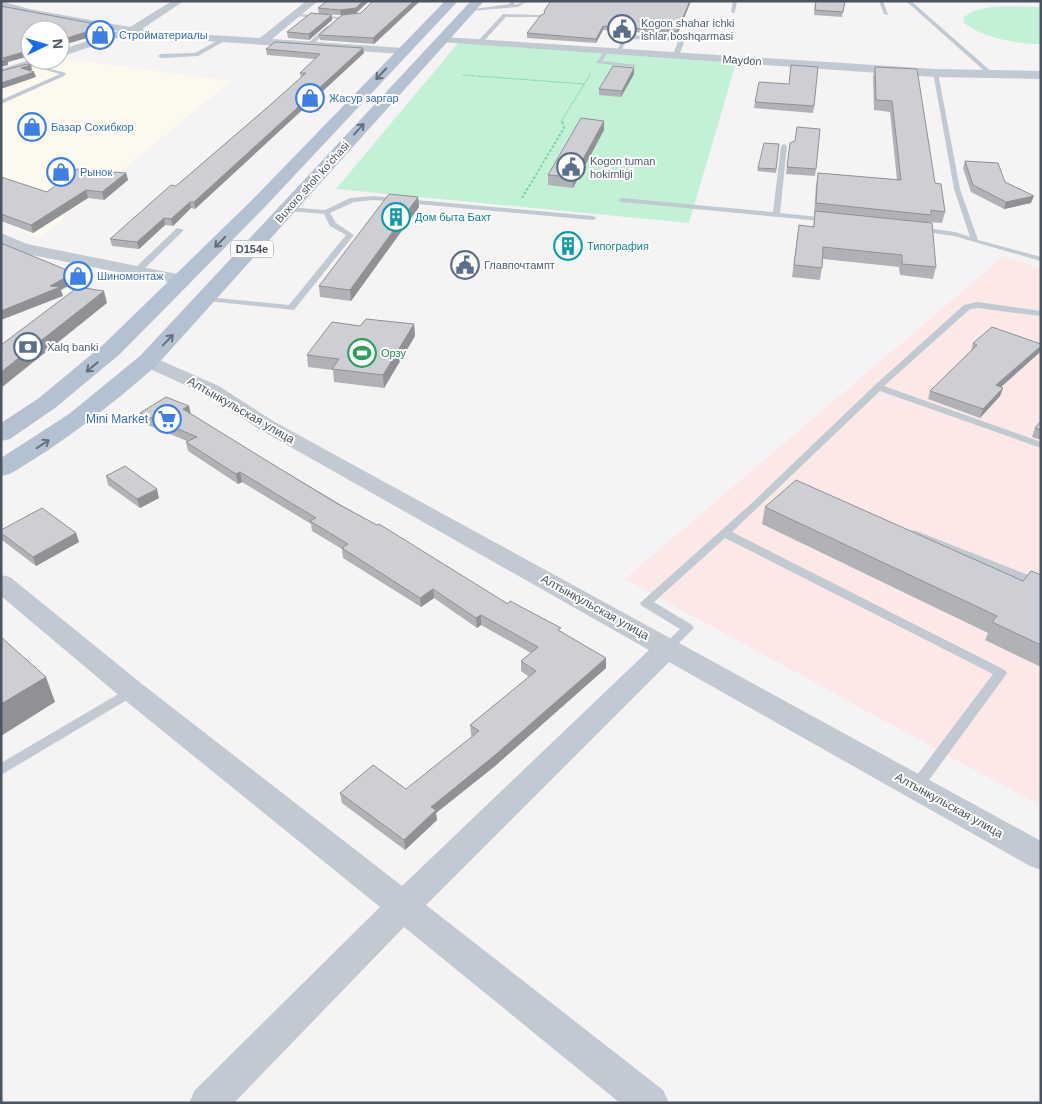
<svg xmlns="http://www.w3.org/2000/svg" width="1042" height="1104" font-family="Arial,sans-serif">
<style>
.commercial{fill:#fdf9ef}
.medical{fill:#fce8e6}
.green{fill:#c3f1d6}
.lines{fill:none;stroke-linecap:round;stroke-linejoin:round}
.path-far1{stroke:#7ad0a8;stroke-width:1;stroke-dasharray:2 1;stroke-linecap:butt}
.path{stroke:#7ad0a8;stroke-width:2;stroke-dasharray:2.5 2;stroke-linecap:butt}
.service{fill:#c1c9d2;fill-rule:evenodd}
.minor{fill:#c1c9d2;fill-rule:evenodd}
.primary{fill:#b3c1d1;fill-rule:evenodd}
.wall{fill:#b0b2b7}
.shaded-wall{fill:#909195}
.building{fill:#cdcfd5;stroke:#909195}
.oneway{stroke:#64707d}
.labels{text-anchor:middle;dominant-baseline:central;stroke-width:4;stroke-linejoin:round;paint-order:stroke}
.far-service-label{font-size:11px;fill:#4e5e75;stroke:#fff;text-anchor:start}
.far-shop-label{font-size:11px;fill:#366cbe;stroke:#fff;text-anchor:start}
.far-street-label{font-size:11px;fill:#4a5561;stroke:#fff}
.far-culture-label{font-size:11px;fill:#0d838f;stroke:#fff;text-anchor:start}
.shield{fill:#fff;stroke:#808890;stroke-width:1}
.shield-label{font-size:11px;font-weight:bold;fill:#4a5561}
.far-leisure-label{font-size:11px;fill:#27864d;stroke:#fff;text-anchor:start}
.street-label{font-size:12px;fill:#4a5561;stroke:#fff}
.shop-label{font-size:12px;fill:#366cbe;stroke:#fff;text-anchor:end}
</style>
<rect width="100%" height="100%" fill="#f5f3f3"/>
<polygon class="commercial" points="68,59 231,81 39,239 1,221 1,81"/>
<polygon class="medical" points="1004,256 1041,269 1041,806 625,579"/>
<g class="green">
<path d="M1041,7V44C1016,44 984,38 964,23V17C984,2 1017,7 1041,7Z"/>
<polygon points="458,43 736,63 689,223 336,189"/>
</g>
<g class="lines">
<g class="path-far1">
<polyline points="463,75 584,84"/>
<polyline points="561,122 591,73"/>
</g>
<polyline class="path" points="522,198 564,128 562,121"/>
<g class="service">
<polygon points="511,1 515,1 514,5 527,1 518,7 470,11 468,10 509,4"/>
<polygon points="733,1 737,1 735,12 733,13 731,12"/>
<polygon points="879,1 883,1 888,15 884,14"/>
<polygon points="906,1 911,1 993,73 993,75 989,75"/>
<polygon points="296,14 341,17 343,18 341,19 294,16"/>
<polygon points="503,14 541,15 543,16 541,17 506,17 482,43 478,43 478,41"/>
<polygon points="327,26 332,27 311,46 307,46 307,44"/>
<polygon points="630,35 680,38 684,43 679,55 676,57 673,55 678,41 630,39 627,39 620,53 616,53 623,37"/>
<polygon points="224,37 226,40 198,56 161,58 158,56 161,54 195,53"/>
<polygon points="606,49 609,51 602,61 637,65 634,67 596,63"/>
<polygon points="28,63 66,73 64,76 1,104 1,100 60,74 28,65"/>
<polygon points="933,72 938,73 960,189 978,240 1041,257 1041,261 954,236 919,231 915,229 919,227 955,232 970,237 954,189"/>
<polygon points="784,144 787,146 780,213 828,218 831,218 831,222 622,202 618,200 622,198 773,212 781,146"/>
<polygon points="373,196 593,216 597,218 593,220 373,200 354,202 330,213 336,223 354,235 294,310 207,301 203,299 207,297 289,305 346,235 330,226 324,214 289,211 285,209 286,207 325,210 350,198"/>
<polygon points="177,228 184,230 140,273 134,273 134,269"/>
<polygon points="977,302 1041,311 1041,316 977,308 970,309 884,386 1041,442 1041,448 880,391 732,532 1005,670 1007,673 1005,676 921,791 916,793 911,791 909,787 911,783 993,674 725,538 654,602 692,625 694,628 672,650 664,650 662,647 680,629 642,606 640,603 753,502 875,385 964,305"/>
<polygon points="914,530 1041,580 1041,589 910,535 908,533"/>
<polygon points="132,686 137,688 138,691 137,694 1,775 1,763"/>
</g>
<g class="minor">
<polygon points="1,1 29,9 130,27 172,1 184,1 142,29 160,32 260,38 306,1 318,1 272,39 403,48 409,51 403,54 160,38 132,33 60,57 60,50 118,31 28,15 1,7"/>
<polygon points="443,37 935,69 1041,71 1041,79 935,77 439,42 438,40"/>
<polygon points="30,60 48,60 46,62 1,76 1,69"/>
<polygon points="1,233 27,244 182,275 188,276 190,280 188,284 182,285 22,253 1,244"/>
<polygon points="148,355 219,386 273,421 1041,841 1041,870 1030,866 669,662 426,905 663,1090 669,1103 620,1103 404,927 234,1103 189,1103 195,1090 380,907 122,698 1,596 1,575 10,577 142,684 402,886 649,650 259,429 205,394 141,365 139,361 141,357"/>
</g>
<g class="primary">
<polygon points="445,1 458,1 262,210 120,354 55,408 10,439 1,441 1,423 39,398 104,344 250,202"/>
<path d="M471,1H484L156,366C110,406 63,443 10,474L1,476V458L69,414L140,356Z"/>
</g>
</g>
<g class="wall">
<polygon points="327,1 369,1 356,13 341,15 319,14 318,8"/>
<polygon points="373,1 420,1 374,44 320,40 319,35 361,13"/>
<polygon points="551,1 691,1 677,35 603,30 596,43 527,38 527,33 544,13 544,11"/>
<polygon points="815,1 845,1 842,17 814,15"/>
<polygon points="332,15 332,20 309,40 288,38 287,32"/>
<polygon points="363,48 364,53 195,209 191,208 173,226 165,225 139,249 112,246 110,239 176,186 269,106 301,78 300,73 315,59 267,55 266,49"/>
<polygon points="875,67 935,183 945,212 942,223 929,222 929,223 936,267 933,279 900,275 899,267 823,259 820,280 792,277 799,225 813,227 815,214 814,214 816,185 818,173 897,180 890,112 874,110 873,77"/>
<polygon points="634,74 621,97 599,95 599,89"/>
<polygon points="789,84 814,106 813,113 754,108 755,102"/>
<polygon points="604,121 604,130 573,188 548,185 548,175"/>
<polygon points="790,143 816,169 815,176 786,174"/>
<polygon points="779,144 776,173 757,171 758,168"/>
<polygon points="965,161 1005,182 1031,203 1004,209 971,192 963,168"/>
<polygon points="126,173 128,180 104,200 88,198 33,233 1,221 1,177 47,192"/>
<polygon points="418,197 419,207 351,301 320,297 319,286"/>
<polygon points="414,324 415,336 384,388 334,382 333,370 308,367 307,355 360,326"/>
<polygon points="973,343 1041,344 1041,348 1039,353 1001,387 1003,388 1000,396 980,418 928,399 930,391 971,351"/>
<polygon points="189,406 190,414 264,459 508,604 560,631 606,658 606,668 495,766 436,813 437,820 405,850 342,803 340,793 406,789 472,737 471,735 470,725 529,677 521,671 521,661 531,653 481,625 477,628 434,598 421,607 343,558 342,549 312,531 311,524 242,482 238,484 188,451 186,442 187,441 143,423 140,413"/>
<polygon points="1041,421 1041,440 1032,437 1035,428"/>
<polygon points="106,476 159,498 140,508 108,485"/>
<polygon points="765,507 1023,581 1041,575 1041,667 985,640 988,633 762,524"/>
<polygon points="1,530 76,533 79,542 36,566 2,540"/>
</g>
<g class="shaded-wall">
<polygon points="363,1 369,1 356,13 341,15 340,10"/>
<polygon points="414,1 420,1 374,44 373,38"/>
<polygon points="690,1 691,1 677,35 677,31"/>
<polygon points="332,15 332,20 309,40 309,34"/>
<polygon points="106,26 107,32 60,46 60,40"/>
<polygon points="603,26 603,30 596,43 596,39"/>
<polygon points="363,48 364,53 195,209 194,202"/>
<polygon points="30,50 30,56 8,62 8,65 1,67 1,61 3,58"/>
<polygon points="31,65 32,70 22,74 21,68"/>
<polygon points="634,68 634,74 621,97 622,91"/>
<polygon points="34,72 36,77 1,89 1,83"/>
<polygon points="604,121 604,130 573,188 573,177"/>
<polygon points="126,173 128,180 104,200 102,192"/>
<polygon points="86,190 88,198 33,233 31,225"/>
<polygon points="1034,196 1031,203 1004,209 1006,202"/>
<polygon points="418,197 419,207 351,301 350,290"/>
<polygon points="190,202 191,208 173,226 171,219"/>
<polygon points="164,218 165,225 139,249 137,242"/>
<polygon points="74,273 77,281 61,290 63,296 1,320 1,311"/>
<polygon points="104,291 107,303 1,388 1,372"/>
<polygon points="414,324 415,336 384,388 383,375"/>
<polygon points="1041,346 1039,353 993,394 996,385"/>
<polygon points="1003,388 1000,396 980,418 983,409"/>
<polygon points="189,406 191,415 183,409"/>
<polygon points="240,472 242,482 238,484 236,474"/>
<polygon points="157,489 159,498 140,508 137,499"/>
<polygon points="76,533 79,542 36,566 33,557"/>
<polygon points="433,589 434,598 421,607 420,598"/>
<polygon points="481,615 481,625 477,628 476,618"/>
<polygon points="606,658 606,668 495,766 436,813 437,820 405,850 404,840 431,807"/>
<polygon points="46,677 55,702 1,736 1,704"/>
</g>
<g class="building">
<polygon points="327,1 363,1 356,8 340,10 318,8"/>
<polygon points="373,1 414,1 373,38 319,35 342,15 361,13"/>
<polygon points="551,1 690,1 677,31 603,26 596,39 527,33 541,15 545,13 544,11"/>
<polygon points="816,1 845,1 843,12 815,10"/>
<polygon points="1,6 106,26 60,40 60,30 30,30 30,50 3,58 7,59 1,61"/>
<polygon points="311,13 332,15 309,34 287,32"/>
<polygon points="275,42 363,48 194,202 190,202 171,219 164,218 137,242 110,239 171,185 176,186 269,106 306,73 300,73 320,54 266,49"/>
<polygon points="27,64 31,65 21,68 34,72 1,83 1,71"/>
<polygon points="791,65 818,67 814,106 755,102 759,82 789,84"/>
<polygon points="613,66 634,68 622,91 599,89"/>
<polygon points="875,67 917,69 935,183 941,184 945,212 931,210 931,215 816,203 818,173 901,180 892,101 876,100"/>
<polygon points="581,118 604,121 573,177 548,175"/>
<polygon points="797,127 820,129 816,169 787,167 790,143 795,141"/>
<polygon points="764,143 779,144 776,169 758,168"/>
<polygon points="965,161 998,163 1005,182 1034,196 1006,202 973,185"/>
<polygon points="77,169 126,173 102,192 86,190 31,225 1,214 1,177 47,192"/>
<polygon points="389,194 418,197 350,290 319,286"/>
<polygon points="815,211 932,223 936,267 902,264 902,255 823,247 822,268 794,265 799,225 814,227"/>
<polygon points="1,243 74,273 50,286 60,287 1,311"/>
<polygon points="78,287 104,291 1,372 1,345"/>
<polygon points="366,319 414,324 383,375 332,369 339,359 307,355 332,322 360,326"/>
<polygon points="992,327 1041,344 1041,346 996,385 1003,388 983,409 930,391 977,345 973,343"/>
<polygon points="166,397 189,406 183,409 264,459 338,504 377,525 379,524 508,604 510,601 561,628 558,630 606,658 494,756 431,807 436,810 404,840 340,793 373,765 406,789 479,731 470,725 536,671 521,661 538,647 481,615 476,618 433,589 420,598 342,548 348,544 310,521 316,518 240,472 236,474 186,442 197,437 140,413"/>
<polygon points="1041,421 1041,430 1035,428"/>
<polygon points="125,466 157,489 137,499 106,476"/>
<polygon points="796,480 1023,581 1031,571 1041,575 1041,645 992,622 997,616 765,507"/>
<polygon points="42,508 76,533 33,557 1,533 1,530"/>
<polygon points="1,637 46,677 1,704"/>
</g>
<defs><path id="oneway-shaft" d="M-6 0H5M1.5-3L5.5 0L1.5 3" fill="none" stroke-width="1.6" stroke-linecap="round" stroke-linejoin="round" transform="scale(1.25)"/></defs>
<g class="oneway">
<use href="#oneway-shaft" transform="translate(381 74) rotate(133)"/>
<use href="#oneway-shaft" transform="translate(359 129) rotate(-48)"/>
<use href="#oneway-shaft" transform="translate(220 242) rotate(135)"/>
<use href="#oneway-shaft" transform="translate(168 340) rotate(-46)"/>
<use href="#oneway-shaft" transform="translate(92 367) rotate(140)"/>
<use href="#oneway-shaft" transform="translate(43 444) rotate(-34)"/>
</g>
<defs>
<symbol id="civic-ring" viewBox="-11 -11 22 22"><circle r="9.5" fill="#fff" stroke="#5c6f8a" stroke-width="1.5"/><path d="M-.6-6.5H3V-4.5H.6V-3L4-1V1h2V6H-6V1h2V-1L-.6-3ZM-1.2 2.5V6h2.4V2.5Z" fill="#5c6f8a"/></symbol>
<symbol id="shop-ring" viewBox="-11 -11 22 22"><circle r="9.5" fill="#fff" stroke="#3f7fe0" stroke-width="1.5"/><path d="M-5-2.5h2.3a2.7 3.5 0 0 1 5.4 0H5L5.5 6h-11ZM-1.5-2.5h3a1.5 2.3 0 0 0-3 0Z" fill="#3f7fe0"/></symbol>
<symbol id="building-ring" viewBox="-11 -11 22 22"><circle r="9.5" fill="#fff" stroke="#0f9aa8" stroke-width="1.5"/><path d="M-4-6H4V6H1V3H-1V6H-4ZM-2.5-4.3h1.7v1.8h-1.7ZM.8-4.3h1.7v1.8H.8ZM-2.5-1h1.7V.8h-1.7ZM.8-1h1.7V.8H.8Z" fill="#0f9aa8"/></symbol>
<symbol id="bank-ring" viewBox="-11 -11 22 22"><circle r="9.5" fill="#fff" stroke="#5c6f8a" stroke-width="1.5"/><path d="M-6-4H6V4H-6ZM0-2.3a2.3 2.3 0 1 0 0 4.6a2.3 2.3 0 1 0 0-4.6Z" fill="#5c6f8a"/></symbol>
<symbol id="stadium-ring" viewBox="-11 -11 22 22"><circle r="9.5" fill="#fff" stroke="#2e9e5b" stroke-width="1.5"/><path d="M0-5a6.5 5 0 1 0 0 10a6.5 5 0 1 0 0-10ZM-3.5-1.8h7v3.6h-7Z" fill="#2e9e5b"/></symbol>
<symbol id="supermarket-ring" viewBox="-11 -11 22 22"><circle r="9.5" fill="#fff" stroke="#3f7fe0" stroke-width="1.5"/><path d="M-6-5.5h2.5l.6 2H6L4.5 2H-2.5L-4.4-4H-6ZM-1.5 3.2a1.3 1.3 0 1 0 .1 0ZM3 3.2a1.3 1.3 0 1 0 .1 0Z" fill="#3f7fe0"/></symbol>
</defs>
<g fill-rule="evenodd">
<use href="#civic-ring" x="606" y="13" width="32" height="32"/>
<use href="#shop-ring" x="84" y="19" width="32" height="32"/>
<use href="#shop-ring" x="294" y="82" width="32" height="32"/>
<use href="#shop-ring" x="16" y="111" width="32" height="32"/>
<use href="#civic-ring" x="555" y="151" width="32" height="32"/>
<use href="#shop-ring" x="45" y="156" width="32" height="32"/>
<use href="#building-ring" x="380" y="201" width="32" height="32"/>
<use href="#building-ring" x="552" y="230" width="32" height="32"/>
<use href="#civic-ring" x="449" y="249" width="32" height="32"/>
<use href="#shop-ring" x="62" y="260" width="32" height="32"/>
<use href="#bank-ring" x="12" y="331" width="32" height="32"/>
<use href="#stadium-ring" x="346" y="337" width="32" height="32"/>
<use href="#supermarket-ring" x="151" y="403" width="32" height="32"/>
</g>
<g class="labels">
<g class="far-service-label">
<text x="641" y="23">Kogon shahar ichki<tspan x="641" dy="13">ishlar boshqarmasi</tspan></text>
<text x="590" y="161">Kogon tuman<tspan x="590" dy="13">hokimligi</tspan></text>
<text x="484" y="265">Главпочтампт</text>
<text x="47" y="347">Xalq banki</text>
</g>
<g class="far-shop-label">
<text x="119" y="35">Стройматериалы</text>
<text x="329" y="98">Жасур заргар</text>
<text x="51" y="127">Базар Сохибкор</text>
<text x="80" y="172">Рынок</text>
<text x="97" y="276">Шиномонтаж</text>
</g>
<g class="far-street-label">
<text transform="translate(742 60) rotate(4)">Maydon</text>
<text transform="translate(312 182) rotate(-48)">Buxoro shoh ko'chasi</text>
</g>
<g class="far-culture-label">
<text x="415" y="217">Дом быта Бахт</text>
<text x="587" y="246">Типография</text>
</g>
<rect class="shield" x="231" y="240.5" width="42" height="17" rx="4"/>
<g class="shield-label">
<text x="252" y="249">D154e</text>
</g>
<g class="far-leisure-label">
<text x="381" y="353">Орзу</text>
</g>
<g class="street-label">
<text transform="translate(241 410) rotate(30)">Алтынкульская улица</text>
<text transform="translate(595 607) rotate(29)">Алтынкульская улица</text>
<text transform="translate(949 805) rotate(29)">Алтынкульская улица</text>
</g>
<g class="shop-label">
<text x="148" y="419">Mini Market</text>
</g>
</g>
<rect width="1042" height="1104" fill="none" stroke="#4a5561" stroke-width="5"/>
<g transform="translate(45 45) rotate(85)"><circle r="24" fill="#ffffff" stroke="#b7bbc0"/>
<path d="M0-4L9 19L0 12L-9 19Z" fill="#1a6ce8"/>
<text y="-8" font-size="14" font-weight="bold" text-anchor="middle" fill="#4a5561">N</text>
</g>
</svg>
